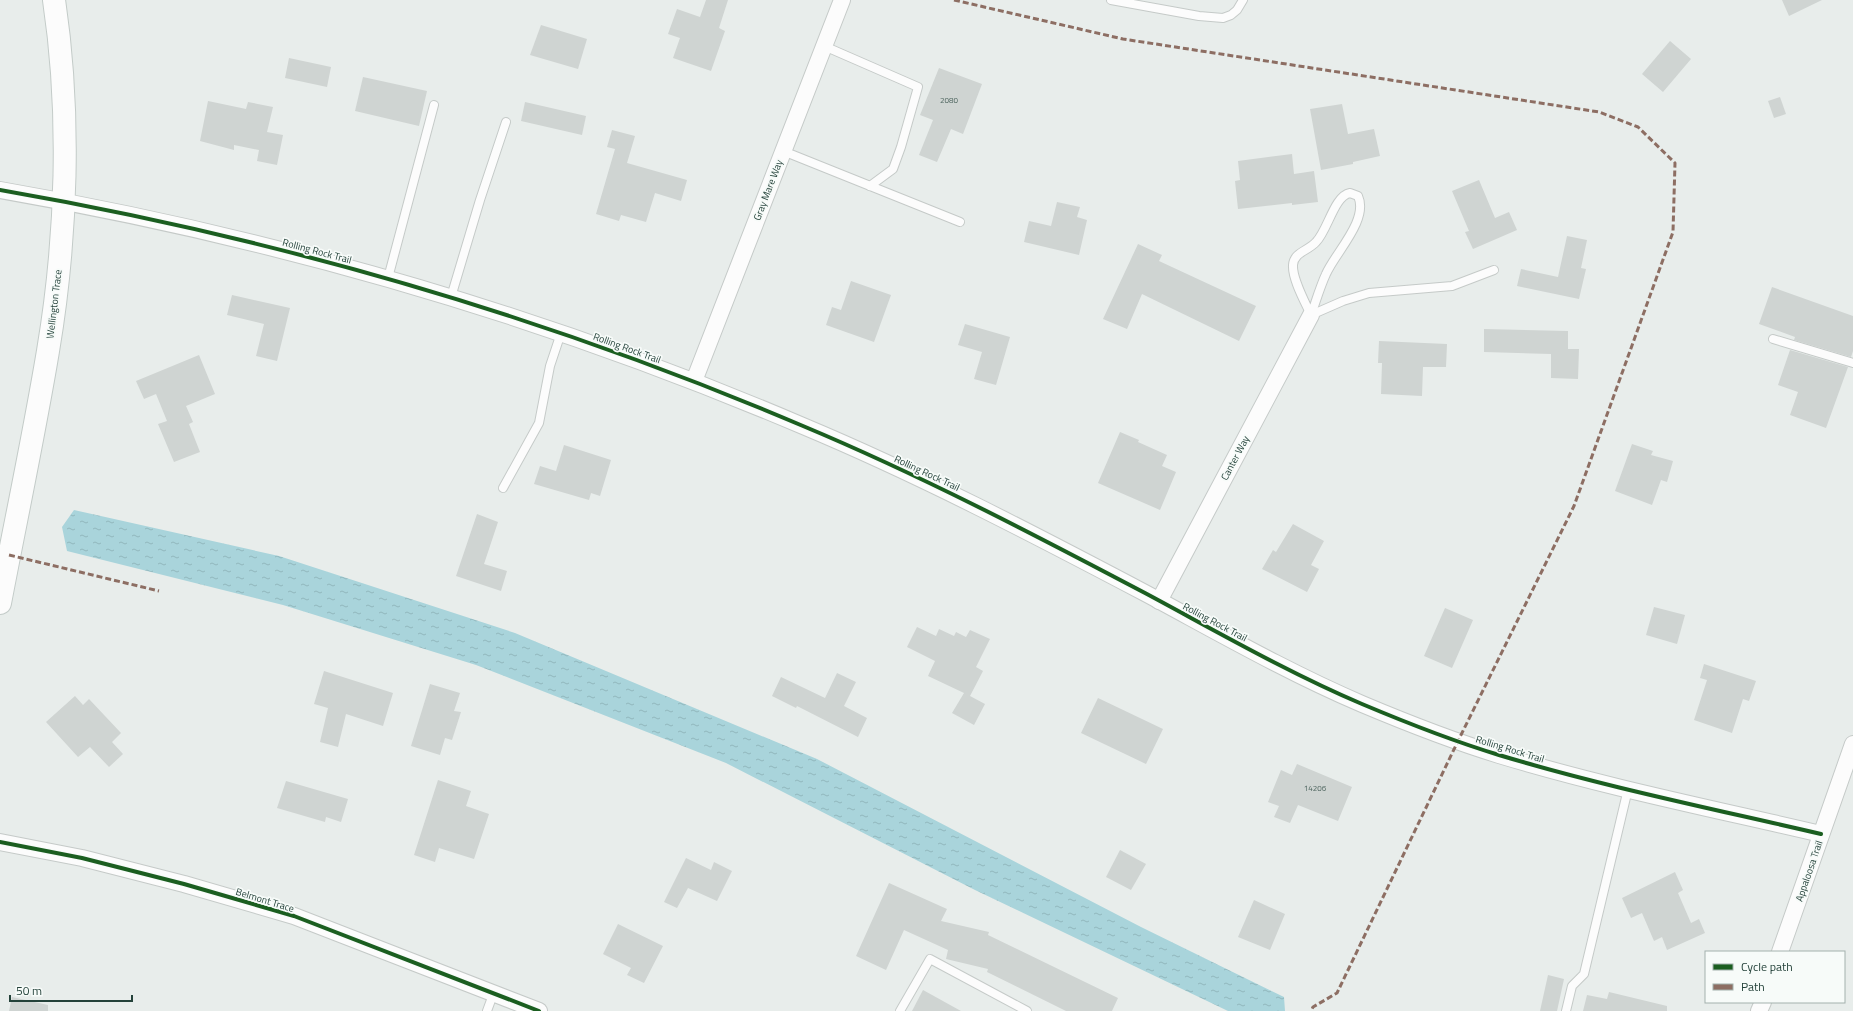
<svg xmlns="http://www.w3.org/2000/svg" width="1853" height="1011" font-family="'Titillium Web',sans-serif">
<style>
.water{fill:url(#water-ripples)}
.building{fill:#cfd4d2}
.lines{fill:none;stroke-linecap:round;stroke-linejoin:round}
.lane-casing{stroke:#c5cac8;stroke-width:10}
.street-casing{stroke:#c5cac8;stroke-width:18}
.secondary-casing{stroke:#c3cbc8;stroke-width:24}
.lane{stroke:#fcfcfc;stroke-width:8}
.street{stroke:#fcfcfc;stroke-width:16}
.secondary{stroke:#fcfcfc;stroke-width:22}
.quiet{stroke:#8d6e63;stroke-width:3;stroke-dasharray:6 3;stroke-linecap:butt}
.cycleway-casing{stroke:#f7fbf9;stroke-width:6}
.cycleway{stroke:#1b5e20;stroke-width:4}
.labels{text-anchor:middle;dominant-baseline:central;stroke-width:3.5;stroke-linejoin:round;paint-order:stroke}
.number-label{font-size:8px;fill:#506761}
.street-label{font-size:10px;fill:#24423a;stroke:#f7fbf9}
</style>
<defs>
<pattern id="water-ripples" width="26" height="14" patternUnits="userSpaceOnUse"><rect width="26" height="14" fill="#a9d4db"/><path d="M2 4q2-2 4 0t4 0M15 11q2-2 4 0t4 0" fill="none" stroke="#91b7bd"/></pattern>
</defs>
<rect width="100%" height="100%" fill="#e8edeb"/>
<polygon class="water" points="74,510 279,556 515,633 817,759 1141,927 1284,997 1285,1011 1228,1011 975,890 726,763 476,665 283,605 67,551 62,527"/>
<g class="building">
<polygon points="706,0 728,0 719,28 725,31 711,71 673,58 680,38 668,34 677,9 700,17"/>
<polygon points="1782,0 1822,0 1789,16"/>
<polygon points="541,25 587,39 578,69 530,55"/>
<polygon points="1670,41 1691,59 1663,92 1642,74"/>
<polygon points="289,58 331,67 327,87 285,78"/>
<polygon points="939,68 982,84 963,134 951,129 937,162 919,155 933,120 920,115"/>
<polygon points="363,77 427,91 419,126 355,111"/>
<polygon points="1780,97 1786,114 1774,118 1768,101"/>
<polygon points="208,101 246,109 248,102 273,107 267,132 283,135 277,165 257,161 259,150 234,145 234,150 200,141"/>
<polygon points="525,102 586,116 582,135 521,121"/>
<polygon points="1342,104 1348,134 1374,129 1380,156 1353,162 1353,164 1321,170 1310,109"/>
<polygon points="612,130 635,136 627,163 687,180 681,201 655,193 646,222 621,215 619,221 596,214 615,149 607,147"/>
<polygon points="1292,154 1294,174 1314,171 1318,202 1292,205 1292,203 1238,209 1235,181 1240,180 1238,161"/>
<polygon points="1479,180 1495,218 1509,212 1517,230 1473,249 1465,232 1469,231 1452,191"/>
<polygon points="1057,202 1080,207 1077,217 1087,220 1079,255 1024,242 1029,221 1051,226"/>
<polygon points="1567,236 1587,240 1581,268 1586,269 1579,299 1517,286 1521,269 1558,277"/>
<polygon points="1138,244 1162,255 1159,261 1256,306 1239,341 1142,294 1127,329 1103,319"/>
<polygon points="851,281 891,295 874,342 826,325 832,307 841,310"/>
<polygon points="1772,287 1853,316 1853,351 1851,357 1794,340 1795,337 1759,324"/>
<polygon points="232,295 290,308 277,361 256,356 264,324 227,315"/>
<polygon points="965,324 1010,337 996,385 974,379 982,352 958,345"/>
<polygon points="1484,329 1568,331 1568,349 1579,349 1578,379 1551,378 1551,354 1484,352"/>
<polygon points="1379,341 1447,344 1446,367 1423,367 1422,396 1381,394 1382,363 1378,363"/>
<polygon points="1790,350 1848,367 1826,428 1790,415 1798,392 1778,385"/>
<polygon points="199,355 215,394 186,406 193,422 189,424 200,452 174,462 158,424 167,421 156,394 144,399 136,381"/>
<polygon points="1120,432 1139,440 1138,442 1167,455 1162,466 1176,472 1160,510 1098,483"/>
<polygon points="1632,444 1653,451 1651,455 1673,461 1667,482 1661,480 1652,505 1615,491"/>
<polygon points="564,445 611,460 600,496 591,493 589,500 534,484 540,466 556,471"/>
<polygon points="477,514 498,522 484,564 507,571 501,591 456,576"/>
<polygon points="1293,524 1324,541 1311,565 1319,569 1307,592 1262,569 1273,550 1276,552"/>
<polygon points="1654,607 1685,615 1677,644 1646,635"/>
<polygon points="1445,608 1473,620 1452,668 1424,656"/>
<polygon points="917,627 936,636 939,629 954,636 956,632 966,637 970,630 990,639 976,667 983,671 970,696 985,704 974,725 952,713 964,693 928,676 935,661 907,647"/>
<polygon points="1704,664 1756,681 1749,701 1743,699 1732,733 1694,720 1707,680 1700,678"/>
<polygon points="324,671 393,693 383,726 346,714 338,747 320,742 328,708 314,704"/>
<polygon points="837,673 856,682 844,706 867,718 858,737 797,706 796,708 772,696 781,677 825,698"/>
<polygon points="430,684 460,693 454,711 461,712 452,740 445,738 440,755 411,746"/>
<polygon points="75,696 83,705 89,699 121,733 112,742 123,754 109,767 90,747 78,757 46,722"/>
<polygon points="1098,698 1163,729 1146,764 1081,733"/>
<polygon points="1297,764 1352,787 1338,821 1298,805 1290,823 1274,817 1279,806 1268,802 1281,770 1292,775"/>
<polygon points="438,780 471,791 466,806 489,814 474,859 439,848 435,862 414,855"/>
<polygon points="286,781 348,799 341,822 326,817 325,822 277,808"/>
<polygon points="1120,850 1146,864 1131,890 1106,877"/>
<polygon points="686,858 711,870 714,862 732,871 717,901 688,888 677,908 664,902"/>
<polygon points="1675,872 1683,890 1678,893 1691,923 1699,919 1705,933 1667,950 1662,937 1654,941 1642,913 1631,918 1622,898"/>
<polygon points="889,883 947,909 941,921 989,932 988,935 1118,998 1112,1011 1066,1011 987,972 988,969 946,959 948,950 904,930 886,970 856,956"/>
<polygon points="1254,900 1285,914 1270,950 1238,937"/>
<polygon points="618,924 663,946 644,983 627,975 631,968 603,954"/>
<polygon points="1548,975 1564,979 1557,1011 1540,1011"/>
<polygon points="923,990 961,1011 912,1011"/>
<polygon points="1609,992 1667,1006 1667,1011 1583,1011 1587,995 1607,999"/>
<polygon points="12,997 48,1005 48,1011 9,1011"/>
</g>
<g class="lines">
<defs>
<g id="lane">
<polyline points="1111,0 1199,16 1223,18 1231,15 1237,10 1243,0"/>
<polyline points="824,46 918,87 901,147 893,169 870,186"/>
<polyline points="783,151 960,222"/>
<path d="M1350,193L1358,196C1369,220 1335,253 1326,274C1320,287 1316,301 1311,315C1305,302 1292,279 1293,265C1294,252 1308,251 1316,242C1328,230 1334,196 1350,193Z"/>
<polyline points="388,278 434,105"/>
<polyline points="451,297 480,200 506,122"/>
<polyline points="1311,315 1343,301 1369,293 1452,286 1494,270"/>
<polyline points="1773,339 1853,363"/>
<polyline points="503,488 539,423 550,366 561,333"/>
<polyline points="487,1011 494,992"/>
<polyline points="900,1011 930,959 1027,1011"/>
<polyline points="1566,1011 1572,986 1584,974 1628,789"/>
</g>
<g id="street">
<path d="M0,190C276,238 545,316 803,426C920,475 1033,534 1145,593C1216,631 1287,672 1362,704C1407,723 1453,741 1499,755C1605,787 1714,809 1821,834"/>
<polyline points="694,381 842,0"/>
<polyline points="1159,601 1311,315"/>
<polyline points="0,842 82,858 184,884 294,916 539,1011"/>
<polyline points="1780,952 1853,744"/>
<polyline points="1759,1011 1763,1002"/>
</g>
<path id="secondary" d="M0,603C16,519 34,435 48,351C67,238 71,113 54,0"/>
</defs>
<use href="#lane" class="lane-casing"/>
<use href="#street" class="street-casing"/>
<use href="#secondary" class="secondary-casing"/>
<use href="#lane" class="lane"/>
<use href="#street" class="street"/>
<use href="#secondary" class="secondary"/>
<g class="quiet">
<polyline points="954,0 1123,39 1599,112 1638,127 1675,163 1673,232 1574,506 1458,741 1337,993 1313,1007 1311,1011"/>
<polyline points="9,555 159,591"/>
</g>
<defs>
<g id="cycleway">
<path d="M0,190C276,238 545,316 803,426C920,475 1033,534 1145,593C1216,631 1287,672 1362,704C1407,723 1453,741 1499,755C1605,787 1714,809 1821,834"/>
<polyline points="0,842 82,858 184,884 294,916 539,1011"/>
</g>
</defs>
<use href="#cycleway" class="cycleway-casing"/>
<use href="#cycleway" class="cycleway"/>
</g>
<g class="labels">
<g class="number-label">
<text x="949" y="100">2080</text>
<text x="1315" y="788">14206</text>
</g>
<g class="street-label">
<text transform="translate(768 190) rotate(-69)">Gray Mare Way</text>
<text transform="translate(317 251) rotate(15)">Rolling Rock Trail</text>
<text transform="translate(54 304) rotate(-83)">Wellington Trace</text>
<text transform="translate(627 348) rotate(20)">Rolling Rock Trail</text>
<text transform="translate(1235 458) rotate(-62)">Canter Way</text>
<text transform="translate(927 473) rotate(25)">Rolling Rock Trail</text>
<text transform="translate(1215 622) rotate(28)">Rolling Rock Trail</text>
<text transform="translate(1510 749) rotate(17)">Rolling Rock Trail</text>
<text transform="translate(1809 871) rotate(-71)">Appaloosa Trail</text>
<text transform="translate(265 900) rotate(17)">Belmont Trace</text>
</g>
</g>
<rect x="1705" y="951" width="140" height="52" fill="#f7fbf9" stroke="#a3b1ad"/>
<rect x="1713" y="964" width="20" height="6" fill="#1b5e20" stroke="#a3b1ad"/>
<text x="1741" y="971" font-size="12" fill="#24423a">Cycle path</text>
<rect x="1713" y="984" width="20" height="6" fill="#8d6e63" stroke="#a3b1ad"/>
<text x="1741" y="991" font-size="12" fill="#24423a">Path</text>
<path d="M10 995v6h122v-6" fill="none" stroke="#24423a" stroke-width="2"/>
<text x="16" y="995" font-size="12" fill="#24423a" stroke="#f7fbf9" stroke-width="3" paint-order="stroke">50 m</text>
</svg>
